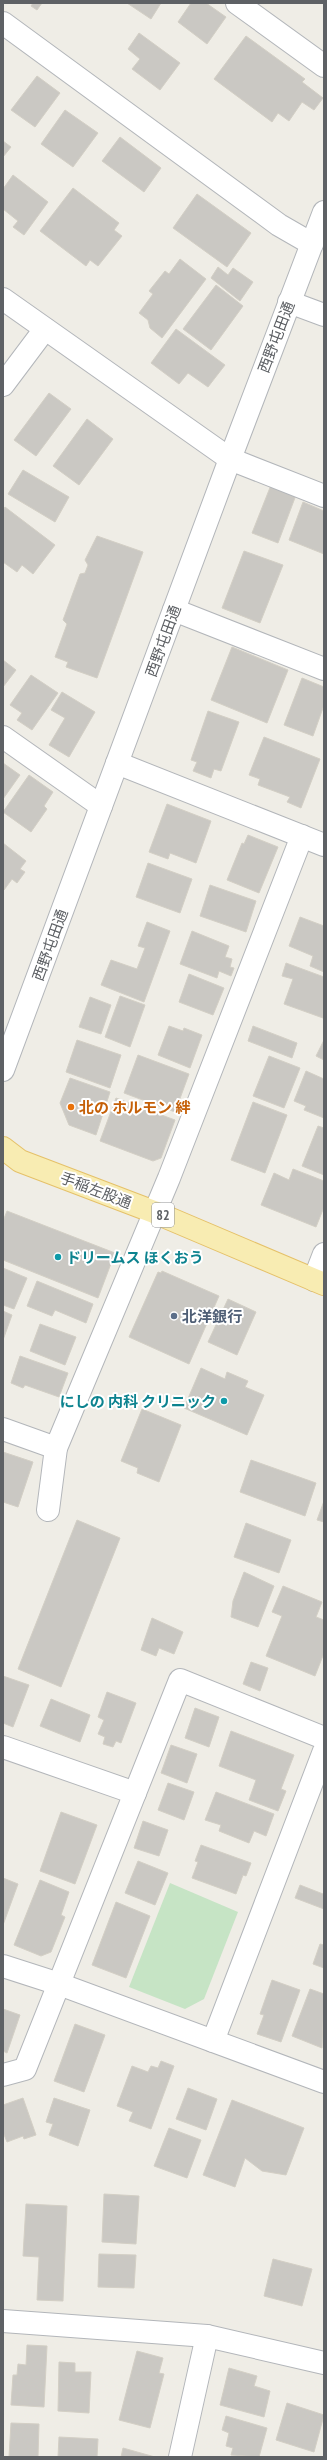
<svg xmlns="http://www.w3.org/2000/svg" width="327" height="2460" font-family="'PT Sans Narrow','Noto Sans JP',sans-serif">
<style>
.green{fill:#c6e4c5}
.building{fill:#cac8c3;stroke:#d3cfc5}
.lines{fill:none;stroke-linecap:round;stroke-linejoin:round}
.minor-casing{stroke:#b3b6ba;stroke-width:24}
.major-casing{stroke:#e5c169;stroke-width:24}
.minor{stroke:#fff;stroke-width:22}
.major{stroke:#f8ecb2;stroke-width:22}
.food-dot{fill:#e8710a;stroke:#fff;stroke-width:1.5}
.culture-dot{fill:#0f9aa8;stroke:#fff;stroke-width:1.5}
.service-dot{fill:#5c6f8a;stroke:#fff;stroke-width:1.5}
.labels{text-anchor:middle;dominant-baseline:central;stroke-width:4;stroke-linejoin:round;paint-order:stroke}
.shield{fill:#fff;stroke:#8e9093;stroke-width:1}
.shield-label{font-size:14px;font-weight:bold;fill:#5e6165}
.street-label{font-size:15px;fill:#5e6165;stroke:#fff}
.food-label{font-size:15px;font-weight:bold;fill:#c56008;stroke:#fff;text-anchor:start}
.culture-label{font-size:15px;font-weight:bold;fill:#0d838f;stroke:#fff;text-anchor:start}
.service-label{font-size:15px;font-weight:bold;fill:#4e5e75;stroke:#fff;text-anchor:start}
</style>
<rect width="100%" height="100%" fill="#efede6"/>
<polygon class="green" points="170,1883 238,1912 204,1999 185,2009 129,1987"/>
<g class="building">
<polygon points="33,3 42,3 37,10 31,6"/>
<polygon points="127,3 161,3 151,19"/>
<polygon points="191,3 206,3 226,17 207,44 178,22"/>
<polygon points="139,33 180,63 160,90 132,69 140,59 128,49"/>
<polygon points="246,36 305,79 302,82 323,98 314,110 302,102 289,121 278,113 272,122 214,79"/>
<polygon points="37,76 60,93 35,127 11,110"/>
<polygon points="65,110 98,133 73,167 41,144"/>
<polygon points="120,137 161,168 144,192 102,161"/>
<polygon points="3,141 11,147 3,157"/>
<polygon points="13,175 48,202 24,235 13,227 18,221 3,209 3,189"/>
<polygon points="73,188 119,223 114,230 122,236 98,266 90,260 86,266 40,231"/>
<polygon points="197,194 251,233 227,267 173,228"/>
<polygon points="180,259 206,279 162,338 150,328 148,320 139,313 153,294 149,291 165,271 169,274"/>
<polygon points="218,267 228,275 233,268 253,282 240,301 211,278"/>
<polygon points="216,285 243,306 211,350 183,329"/>
<polygon points="176,329 225,365 208,387 188,373 179,384 151,363"/>
<polygon points="49,393 71,409 36,456 14,440"/>
<polygon points="87,419 113,439 79,485 53,466"/>
<polygon points="23,470 69,497 55,522 8,494"/>
<polygon points="271,485 296,495 278,543 252,533"/>
<polygon points="303,502 324,511 324,554 289,540"/>
<polygon points="5,507 55,545 33,574 22,565 17,572 3,562 3,510"/>
<polygon points="97,536 143,552 97,678 66,667 68,662 55,657 67,624 63,620 80,574 85,573 88,565 85,560"/>
<polygon points="244,551 283,565 260,623 222,608"/>
<polygon points="232,647 288,670 267,723 211,700"/>
<polygon points="3,660 16,670 3,687"/>
<polygon points="31,675 58,693 32,730 17,720 22,713 10,705"/>
<polygon points="302,678 324,687 324,705 313,736 284,725"/>
<polygon points="62,692 95,712 69,757 49,745 65,718 51,710"/>
<polygon points="208,711 239,722 221,771 214,769 211,778 193,771 197,762 191,760"/>
<polygon points="264,737 320,759 301,808 287,802 290,797 258,785 260,779 249,775"/>
<polygon points="3,763 20,775 3,799"/>
<polygon points="29,775 53,792 44,806 47,809 31,832 3,812"/>
<polygon points="167,804 211,821 196,863 170,853 168,859 149,852"/>
<polygon points="248,835 278,847 259,893 227,880 242,843 244,844"/>
<polygon points="3,843 26,861 20,869 25,872 17,883 12,879 4,890"/>
<polygon points="148,863 192,879 180,913 136,897"/>
<polygon points="210,885 256,901 246,932 200,916"/>
<polygon points="300,917 324,926 324,972 310,966 313,956 289,946"/>
<polygon points="147,922 170,931 144,1002 101,985 111,960 137,969 145,948 138,946"/>
<polygon points="192,931 229,946 225,957 232,959 230,967 234,968 231,976 219,971 217,978 180,964"/>
<polygon points="286,963 324,977 323,1018 284,1004 293,979 282,976"/>
<polygon points="189,974 224,988 213,1015 179,1002"/>
<polygon points="120,996 145,1005 130,1047 105,1037"/>
<polygon points="90,997 111,1005 101,1034 79,1027"/>
<polygon points="169,1026 183,1031 184,1028 202,1035 190,1068 158,1055"/>
<polygon points="253,1026 297,1043 292,1058 248,1041"/>
<polygon points="77,1040 121,1055 110,1088 66,1072"/>
<polygon points="324,1040 324,1060 316,1056"/>
<polygon points="138,1055 189,1074 175,1112 124,1093"/>
<polygon points="269,1056 300,1068 284,1108 253,1096"/>
<polygon points="306,1071 324,1079 324,1118 304,1110 306,1106 294,1101"/>
<polygon points="70,1078 110,1092 96,1135 69,1125 60,1103"/>
<polygon points="116,1098 175,1120 161,1158 153,1161 100,1141"/>
<polygon points="253,1102 287,1115 265,1173 231,1160"/>
<polygon points="318,1126 324,1128 324,1175 302,1166"/>
<polygon points="293,1169 324,1181 324,1207 316,1227 261,1205 274,1173 289,1180"/>
<polygon points="7,1211 115,1253 98,1298 3,1260 3,1221"/>
<polygon points="3,1268 27,1278 14,1309 3,1305"/>
<polygon points="162,1271 219,1296 189,1364 129,1337 158,1272 161,1273"/>
<polygon points="37,1281 93,1304 86,1323 55,1310 52,1316 27,1306"/>
<polygon points="228,1299 256,1312 237,1355 208,1342"/>
<polygon points="3,1311 12,1315 3,1340"/>
<polygon points="40,1324 76,1337 65,1365 30,1351"/>
<polygon points="20,1356 68,1373 59,1397 25,1385 23,1388 11,1383"/>
<polygon points="201,1368 225,1379 227,1372 248,1381 245,1387 264,1395 247,1435 184,1408"/>
<polygon points="142,1409 181,1425 159,1482 137,1473 138,1468 121,1461"/>
<polygon points="3,1452 33,1462 18,1507 3,1502"/>
<polygon points="251,1460 316,1483 305,1516 240,1492"/>
<polygon points="324,1501 324,1522 317,1520"/>
<polygon points="77,1520 120,1538 61,1687 18,1669"/>
<polygon points="246,1523 291,1540 279,1573 234,1557"/>
<polygon points="244,1572 274,1586 258,1627 231,1617 233,1601"/>
<polygon points="283,1586 322,1602 316,1617 324,1620 324,1653 315,1676 266,1656 282,1616 272,1612"/>
<polygon points="152,1618 183,1632 174,1654 159,1648 156,1656 141,1650"/>
<polygon points="251,1662 268,1668 260,1691 243,1684"/>
<polygon points="3,1676 29,1685 13,1727 3,1723"/>
<polygon points="107,1692 136,1703 121,1743 116,1741 113,1747 103,1744 105,1737 98,1734 104,1720 98,1717"/>
<polygon points="51,1699 90,1715 80,1742 40,1726"/>
<polygon points="195,1708 219,1717 209,1747 185,1738"/>
<polygon points="231,1731 294,1755 281,1789 286,1791 278,1811 249,1800 256,1780 219,1766"/>
<polygon points="171,1745 197,1754 187,1783 161,1773"/>
<polygon points="168,1783 194,1792 184,1820 158,1810"/>
<polygon points="216,1792 274,1814 266,1836 254,1831 249,1843 219,1831 221,1825 205,1820"/>
<polygon points="61,1812 97,1825 75,1884 40,1871"/>
<polygon points="143,1821 168,1830 159,1856 134,1848"/>
<polygon points="201,1845 251,1863 246,1876 243,1875 236,1894 192,1878 198,1862 195,1861"/>
<polygon points="138,1861 168,1873 155,1905 125,1893"/>
<polygon points="3,1878 18,1884 3,1925"/>
<polygon points="40,1880 69,1892 61,1915 65,1917 51,1952 41,1956 14,1945"/>
<polygon points="300,1885 323,1894 324,1892 324,1909 295,1898"/>
<polygon points="116,1902 150,1916 126,1978 92,1965"/>
<polygon points="320,1944 324,1945 324,1968 313,1964"/>
<polygon points="272,1980 300,1990 281,2042 257,2034 264,2015 260,2014"/>
<polygon points="310,1989 324,1994 322,2048 292,2036"/>
<polygon points="3,2009 20,2015 7,2053 3,2051"/>
<polygon points="75,2024 105,2035 84,2092 54,2081"/>
<polygon points="161,2061 174,2066 151,2129 129,2121 133,2112 117,2106 132,2066 148,2072 151,2066 158,2068"/>
<polygon points="188,2088 217,2099 206,2130 176,2119"/>
<polygon points="23,2098 36,2135 24,2139 23,2136 7,2142 3,2132 3,2105"/>
<polygon points="54,2098 90,2110 78,2146 49,2135 53,2124 46,2122"/>
<polygon points="232,2100 304,2128 286,2175 262,2171 245,2158 235,2187 203,2175"/>
<polygon points="169,2128 201,2140 187,2178 154,2166"/>
<polygon points="104,2194 139,2196 136,2244 102,2242"/>
<polygon points="26,2204 67,2206 63,2301 37,2300 39,2257 23,2256"/>
<polygon points="99,2254 136,2255 134,2288 98,2287"/>
<polygon points="273,2259 312,2269 302,2306 264,2296"/>
<polygon points="27,2345 47,2346 44,2407 11,2405 13,2375 17,2375 18,2364 26,2365"/>
<polygon points="137,2351 163,2358 159,2373 164,2374 150,2428 119,2420"/>
<polygon points="59,2362 75,2363 75,2372 91,2372 89,2413 58,2411"/>
<polygon points="229,2368 257,2376 254,2386 270,2391 264,2417 220,2405"/>
<polygon points="287,2403 324,2415 314,2452 276,2440"/>
<polygon points="226,2416 267,2428 259,2457 231,2455 233,2448 226,2446 229,2433 222,2430"/>
<polygon points="11,2423 39,2424 38,2457 9,2457"/>
<polygon points="59,2437 98,2439 97,2457 58,2457"/>
<polygon points="123,2448 155,2457 121,2457"/>
</g>
<g class="lines">
<defs>
<g id="minor">
<polyline points="237,3 324,66"/>
<polyline points="3,23 279,225 312,244"/>
<polyline points="3,299 230,459 324,496"/>
<polyline points="289,302 324,315"/>
<polyline points="3,385 45,329"/>
<polyline points="174,610 324,669"/>
<polyline points="3,737 101,806"/>
<polyline points="117,763 324,845"/>
<polyline points="3,1070 230,459 324,212"/>
<polyline points="314,1280 324,1254"/>
<polyline points="3,1429 56,1448"/>
<polyline points="48,1510 56,1448 169,1178 302,836"/>
<polyline points="3,1747 135,1793"/>
<polyline points="3,1966 59,1984 324,2082"/>
<polyline points="213,2041 324,1751"/>
<polyline points="3,2075 25,2069 180,1680 324,1738"/>
<polyline points="3,2321 207,2336 324,2363"/>
<polyline points="180,2457 207,2336"/>
</g>
<polyline id="major" points="3,1148 20,1161 154,1212 324,1284"/>
</defs>
<use href="#minor" class="minor-casing"/>
<use href="#major" class="major-casing"/>
<use href="#minor" class="minor"/>
<use href="#major" class="major"/>
</g>
<circle class="food-dot" cx="71" cy="1107" r="4"/>
<g class="culture-dot">
<circle cx="58" cy="1257" r="4"/>
<circle cx="224" cy="1401" r="4"/>
</g>
<circle class="service-dot" cx="174" cy="1316" r="4"/>
<g class="labels">
<rect class="shield" x="152" y="1203" width="22" height="24" rx="3"/>
<g class="shield-label">
<text x="163" y="1215">82</text>
</g>
<g class="street-label">
<text transform="translate(276 337) rotate(-69)">西野屯田通</text>
<text transform="translate(163 641) rotate(-70)">西野屯田通</text>
<text transform="translate(50 945) rotate(-70)">西野屯田通</text>
<text transform="translate(96 1190) rotate(21)">手稲左股通</text>
</g>
<g class="food-label">
<text x="79" y="1107">北の ホルモン 絆</text>
</g>
<g class="culture-label">
<text x="66" y="1257">ドリームス ほくおう</text>
<text x="216" y="1401" text-anchor="end">にしの 内科 クリニック</text>
</g>
<g class="service-label">
<text x="182" y="1316">北洋銀行</text>
</g>
</g>
<rect width="327" height="2460" fill="none" stroke="#5e6165" stroke-width="8"/>
</svg>
